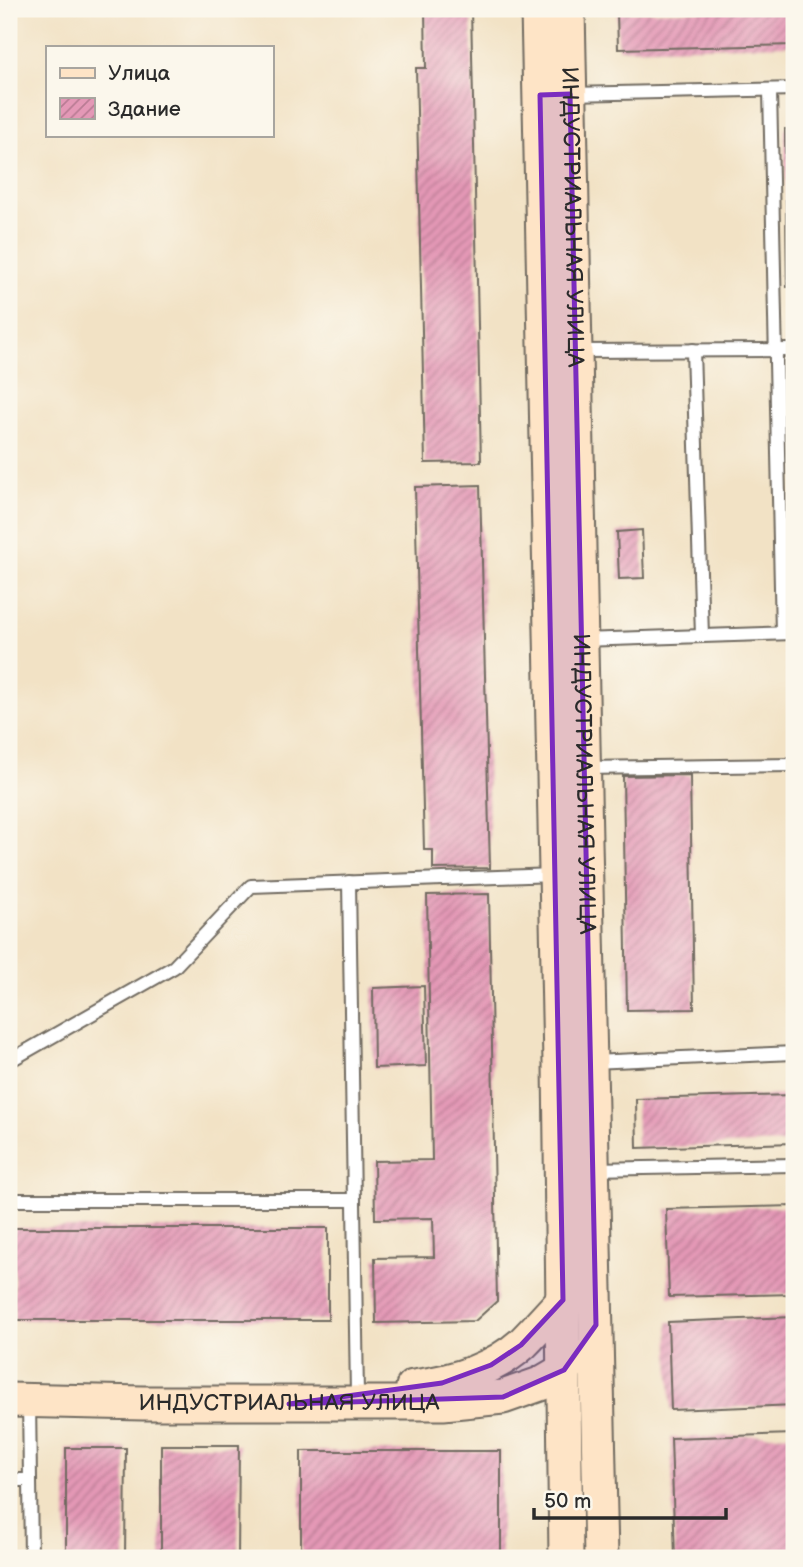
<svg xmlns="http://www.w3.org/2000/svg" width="803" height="1567" font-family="'Balsamiq Sans',sans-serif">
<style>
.building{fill:url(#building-hatch)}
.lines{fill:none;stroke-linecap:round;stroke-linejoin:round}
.lane-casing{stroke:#716b61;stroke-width:16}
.secondary-casing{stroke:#716b61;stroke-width:37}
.lane{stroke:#fff;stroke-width:12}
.secondary{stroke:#fee4c6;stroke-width:33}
.marked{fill:#7b2cbf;fill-opacity:0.2;stroke:#7b2cbf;stroke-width:5;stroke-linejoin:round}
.labels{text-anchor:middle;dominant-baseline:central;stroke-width:5;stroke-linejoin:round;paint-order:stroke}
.street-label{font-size:23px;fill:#2b2b2b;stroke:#fbf7ec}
</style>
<defs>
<pattern id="building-hatch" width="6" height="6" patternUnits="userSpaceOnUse" patternTransform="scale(1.75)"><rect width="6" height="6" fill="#e498b6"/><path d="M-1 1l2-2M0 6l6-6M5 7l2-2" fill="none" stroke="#b97c94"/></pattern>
</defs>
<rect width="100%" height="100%" fill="#fbf7ec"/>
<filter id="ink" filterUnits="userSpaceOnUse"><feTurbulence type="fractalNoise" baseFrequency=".0143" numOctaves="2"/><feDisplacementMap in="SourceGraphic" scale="14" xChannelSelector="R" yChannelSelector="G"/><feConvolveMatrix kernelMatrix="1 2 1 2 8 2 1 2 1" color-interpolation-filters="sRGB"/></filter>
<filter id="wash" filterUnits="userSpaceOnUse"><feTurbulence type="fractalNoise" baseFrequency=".00686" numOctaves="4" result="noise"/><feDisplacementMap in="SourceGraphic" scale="28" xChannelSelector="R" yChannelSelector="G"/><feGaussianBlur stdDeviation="1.57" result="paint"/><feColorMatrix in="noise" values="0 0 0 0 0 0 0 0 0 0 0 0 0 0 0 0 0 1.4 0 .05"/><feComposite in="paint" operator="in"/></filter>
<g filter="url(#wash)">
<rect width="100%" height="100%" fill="#f2e2c5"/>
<g id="blocks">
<g class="building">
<polygon points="425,9 471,9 481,462 425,463 416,68 426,68"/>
<polygon points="794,9 794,45 618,49 617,12"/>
<polygon points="785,129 794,129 794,287 787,287"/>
<polygon points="480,485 490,868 433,869 433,850 424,850 415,487"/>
<polygon points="642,530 644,578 619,579 617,532"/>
<polygon points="690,775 694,1009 627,1010 623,776"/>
<polygon points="489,894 497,1301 475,1321 376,1323 375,1258 434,1257 433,1218 375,1219 374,1161 432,1160 427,895"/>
<polygon points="424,986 426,1066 374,1068 373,988"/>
<polygon points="794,1095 794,1143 637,1148 636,1099"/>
<polygon points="794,1206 794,1294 669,1297 666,1209"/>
<rect x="14" y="1228" width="314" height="92"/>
<polygon points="794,1317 794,1405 671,1410 668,1322"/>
<polygon points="794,1434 794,1558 675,1558 671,1438"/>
<polygon points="161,1445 239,1445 238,1558 161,1558"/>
<polygon points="66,1448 126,1448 125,1558 66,1558"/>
<rect x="301" y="1451" width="200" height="107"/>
</g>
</g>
</g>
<g filter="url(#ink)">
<use href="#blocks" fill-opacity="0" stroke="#716b61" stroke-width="2"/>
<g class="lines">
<defs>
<g id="lane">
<polyline points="770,90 782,633"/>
<polyline points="571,94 794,89"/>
<polyline points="693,350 702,636"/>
<polyline points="578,351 794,350"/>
<polyline points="581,640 794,633"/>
<polyline points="584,768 794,765"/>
<polyline points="349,882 357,1395"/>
<polyline points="9,1061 174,967 251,886 554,875"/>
<polyline points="592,1062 794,1053"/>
<polyline points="593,1169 794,1165"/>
<polyline points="9,1200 354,1200"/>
<polyline points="29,1400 31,1558"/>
<polyline points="9,1480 30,1480"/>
</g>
<g id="secondary">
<polyline points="538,9 560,1063 566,1558"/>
<path id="s1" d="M568,9L585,841L601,1558"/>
<path d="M413,1387C452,1382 493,1370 522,1344C536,1330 549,1315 563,1300"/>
<path id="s2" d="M9,1400L143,1403H443L503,1397L540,1384L564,1370L575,1357"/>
</g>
</defs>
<use href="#lane" class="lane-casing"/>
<use href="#secondary" class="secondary-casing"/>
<use href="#lane" class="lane"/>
<use href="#secondary" class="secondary"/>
</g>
</g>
<path class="marked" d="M570,94L596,1325L564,1370L503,1397L289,1404L442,1383L491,1365L521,1345L563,1300L540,95Z"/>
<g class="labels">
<g class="street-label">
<text stroke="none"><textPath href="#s1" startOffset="208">ИНДУСТРИАЛЬНАЯ УЛИЦА</textPath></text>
<text stroke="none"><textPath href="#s1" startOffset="775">ИНДУСТРИАЛЬНАЯ УЛИЦА</textPath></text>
<text stroke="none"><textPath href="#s2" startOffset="280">ИНДУСТРИАЛЬНАЯ УЛИЦА</textPath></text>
</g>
</g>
<rect width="803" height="1567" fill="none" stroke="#fbf7ec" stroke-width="35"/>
<rect x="46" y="46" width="228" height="91" fill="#fbf7ec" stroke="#a8a59f" stroke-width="2"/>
<rect x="60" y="68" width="35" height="10" fill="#fee4c6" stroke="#a8a59f" stroke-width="2"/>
<text x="108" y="80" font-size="21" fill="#2b2b2b">Улица</text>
<rect x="60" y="98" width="35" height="21" fill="url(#building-hatch)" stroke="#a8a59f" stroke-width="2"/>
<text x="108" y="116" font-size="21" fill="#2b2b2b">Здание</text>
<path d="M534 1508v10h192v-10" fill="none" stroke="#2b2b2b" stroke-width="3.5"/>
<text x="544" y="1508" font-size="21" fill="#2b2b2b" stroke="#fbf7ec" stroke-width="5" paint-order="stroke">50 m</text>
</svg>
